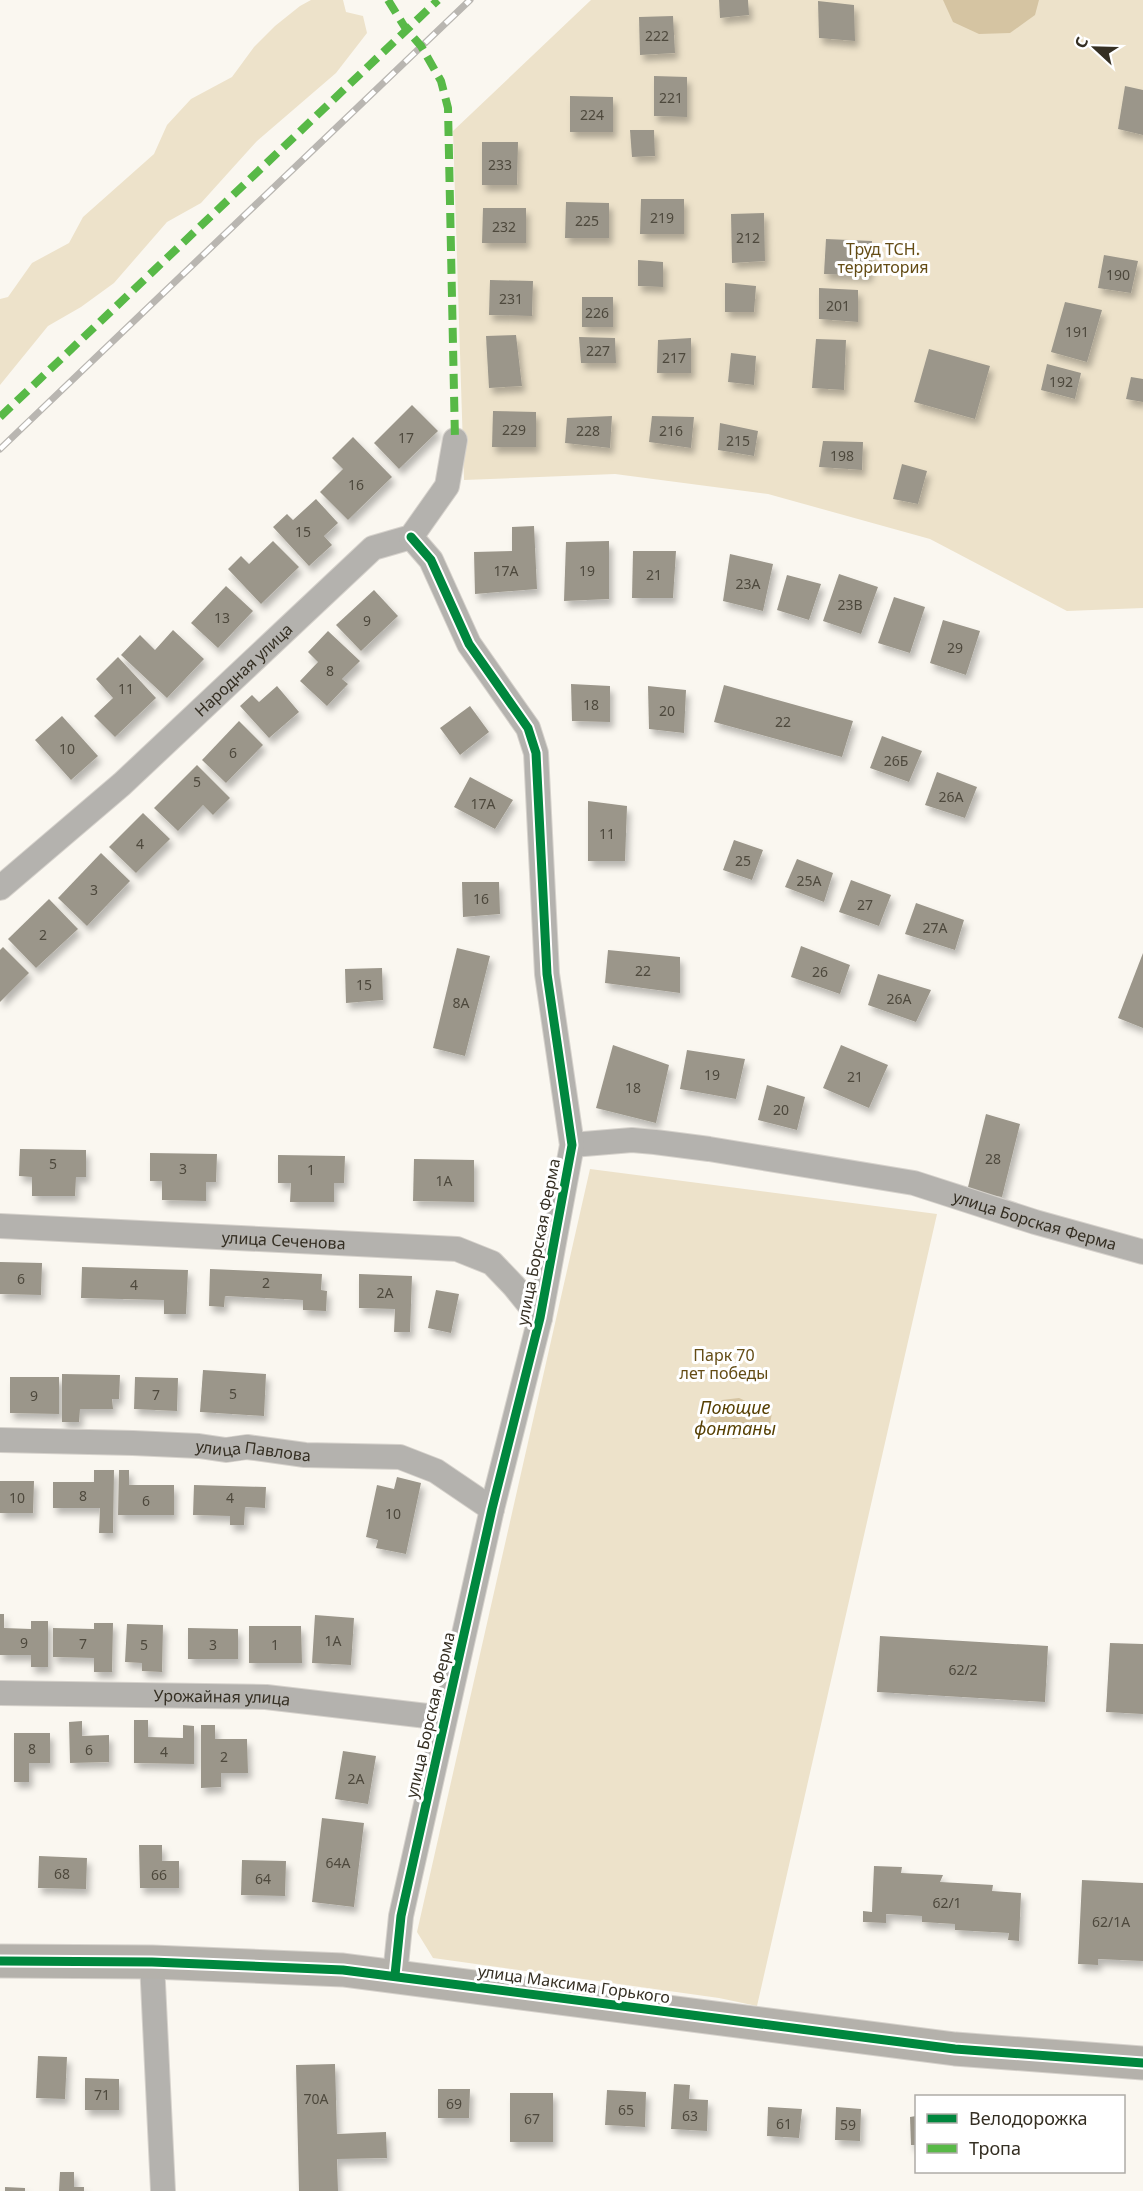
<svg xmlns="http://www.w3.org/2000/svg" width="1143" height="2191" font-family="'Noto Sans',sans-serif">
<style>
.green{fill:#ede2ca}
.water{fill:#d5c4a2}
.building{fill:#9b968a;filter:url(#shadow)}
.lines{fill:none;stroke-linecap:round;stroke-linejoin:round}
.street-casing{stroke:#d6d2cc;stroke-width:26}
.secondary-casing{stroke:#d6d2cc;stroke-width:35}
.street{stroke:#b4b2ae;stroke-width:24}
.secondary{stroke:#b4b1ab;stroke-width:33}
.rail-casing{stroke:#b9b6b1;stroke-width:7}
.rail{stroke:#fff;stroke-width:4.5;stroke-dasharray:14;stroke-linecap:butt}
.quiet{stroke:#58b947;stroke-width:8;stroke-dasharray:15 8;stroke-linecap:butt}
.cycleway-casing{stroke:#fff;stroke-width:13}
.cycleway{stroke:#00873e;stroke-width:9}
.labels{text-anchor:middle;dominant-baseline:central;stroke-width:6;stroke-linejoin:round;paint-order:stroke}
.number-label{font-size:14px;fill:#4e493d}
.park-label{font-size:16px;fill:#644c15;stroke:#fff}
.street-label{font-size:16px;fill:#352f23;stroke:#fff}
.water-label{font-size:18px;font-style:italic;fill:#574003;stroke:#fff}
</style>
<defs>
<filter id="shadow"><feDropShadow dx="3.5" dy="6" stdDeviation="3" flood-color="#0004"/></filter>
</defs>
<rect width="100%" height="100%" fill="#faf7f0"/>
<g class="green">
<polygon points="311,0 343,0 346,12 363,16 367,33 336,73 257,141 201,203 167,222 114,283 81,307 48,326 0,385 0,299 8,297 32,263 69,243 83,217 154,154 167,125 191,99 232,77 254,47 275,26 300,6"/>
<polygon points="591,0 1143,0 1143,608 1067,611 930,539 768,494 615,474 464,480 453,131"/>
<polygon points="590,1169 937,1214 757,2006 719,1998 433,1958 417,1932"/>
</g>
<g class="water">
<polygon points="943,0 1039,0 1035,15 1010,33 979,34 953,22"/>
<polygon points="739,1398 772,1413 768,1434 733,1439 708,1422 722,1400"/>
</g>
<g class="building">
<polygon points="719,0 748,0 749,15 720,18"/>
<polygon points="818,1 854,5 855,41 819,38"/>
<polygon points="673,16 675,53 640,55 639,17"/>
<polygon points="654,76 687,77 687,117 654,116"/>
<polygon points="1125,86 1143,90 1143,135 1118,129"/>
<polygon points="570,96 613,97 613,132 570,132"/>
<polygon points="630,130 654,130 655,156 632,157"/>
<polygon points="482,142 518,142 517,185 482,185"/>
<polygon points="641,199 684,199 684,234 640,234"/>
<polygon points="566,202 609,203 609,238 565,238"/>
<polygon points="483,208 526,208 526,243 482,243"/>
<polygon points="764,213 765,261 732,263 731,214"/>
<polygon points="826,239 872,241 869,276 824,274"/>
<polygon points="1104,255 1138,261 1131,293 1098,288"/>
<polygon points="638,260 663,262 663,287 638,286"/>
<polygon points="490,280 533,281 532,316 489,315"/>
<polygon points="725,283 756,286 754,312 725,312"/>
<polygon points="819,288 858,290 858,322 819,319"/>
<rect x="582" y="297" width="31" height="30"/>
<polygon points="1065,302 1102,310 1087,362 1051,352"/>
<polygon points="516,335 522,386 489,388 486,336"/>
<polygon points="579,337 615,338 616,363 581,363"/>
<polygon points="691,338 691,373 657,373 658,340"/>
<polygon points="816,339 846,340 844,390 812,388"/>
<polygon points="929,349 990,366 975,419 914,402"/>
<polygon points="731,353 756,356 754,385 728,382"/>
<polygon points="1047,364 1081,373 1075,399 1041,390"/>
<polygon points="1131,377 1143,379 1143,402 1126,399"/>
<polygon points="412,405 438,431 399,469 374,443"/>
<polygon points="493,411 536,412 536,447 492,447"/>
<polygon points="612,416 610,448 565,443 567,418"/>
<polygon points="652,416 694,417 691,448 649,442"/>
<polygon points="720,423 758,431 754,456 718,450"/>
<polygon points="353,437 392,477 348,520 320,492 343,469 332,458"/>
<polygon points="823,441 863,442 862,470 819,467"/>
<polygon points="902,464 927,471 918,504 893,499"/>
<polygon points="316,499 338,523 324,536 332,545 309,566 273,527 287,514 293,520"/>
<polygon points="534,526 537,589 475,594 474,552 512,551 512,527"/>
<polygon points="273,541 299,567 261,604 228,569 241,556 249,564"/>
<polygon points="609,541 609,599 564,601 566,542"/>
<polygon points="633,551 676,551 673,598 632,598"/>
<polygon points="730,554 773,564 763,611 723,601"/>
<polygon points="839,574 878,587 861,634 823,621"/>
<polygon points="787,575 821,584 809,620 777,610"/>
<polygon points="226,586 253,611 218,648 191,623"/>
<polygon points="374,590 398,616 361,651 336,625"/>
<polygon points="894,597 925,607 910,653 878,643"/>
<polygon points="943,620 980,631 966,675 930,663"/>
<polygon points="173,630 204,659 167,698 121,655 140,635 155,650"/>
<polygon points="328,631 360,661 342,679 348,684 327,706 300,681 318,662 308,652"/>
<polygon points="118,657 156,698 115,737 94,716 113,698 96,679"/>
<polygon points="571,684 610,686 610,722 572,721"/>
<polygon points="724,685 853,721 842,757 714,722"/>
<polygon points="277,686 299,712 269,738 240,706 252,695 259,702"/>
<polygon points="648,686 686,690 684,733 649,729"/>
<polygon points="470,706 489,732 460,755 440,728"/>
<polygon points="62,716 98,756 71,780 35,740"/>
<polygon points="239,721 263,745 226,783 202,760"/>
<polygon points="882,736 922,751 909,782 870,768"/>
<polygon points="197,765 230,798 213,815 203,805 178,831 154,808"/>
<polygon points="937,772 977,787 965,818 925,805"/>
<polygon points="470,777 513,800 495,829 454,807"/>
<polygon points="588,801 627,806 625,861 588,861"/>
<polygon points="143,813 170,839 136,873 109,847"/>
<polygon points="734,840 763,850 752,880 723,870"/>
<polygon points="101,853 130,881 87,926 58,898"/>
<polygon points="797,859 833,873 824,902 785,887"/>
<polygon points="851,880 891,895 879,926 839,912"/>
<polygon points="462,882 499,882 500,914 463,917"/>
<polygon points="49,899 78,929 36,968 8,939"/>
<polygon points="916,903 964,920 955,950 905,934"/>
<polygon points="801,946 850,965 840,994 791,977"/>
<polygon points="3,947 29,973 0,1002 0,950"/>
<polygon points="457,948 490,956 465,1056 433,1048"/>
<polygon points="608,950 680,957 680,993 605,983"/>
<polygon points="1143,953 1143,1028 1118,1018"/>
<polygon points="382,968 383,1000 346,1003 345,969"/>
<polygon points="878,974 931,990 916,1022 868,1005"/>
<polygon points="613,1045 669,1065 656,1123 596,1108"/>
<polygon points="841,1045 888,1065 869,1108 823,1088"/>
<polygon points="687,1050 745,1059 736,1099 680,1089"/>
<polygon points="767,1085 805,1097 797,1130 758,1120"/>
<polygon points="986,1114 1020,1124 1002,1197 967,1191"/>
<polygon points="20,1149 86,1150 86,1177 76,1177 75,1196 32,1196 32,1177 19,1176"/>
<polygon points="150,1153 217,1154 216,1182 206,1182 206,1201 162,1200 162,1181 150,1181"/>
<polygon points="278,1155 345,1156 344,1183 334,1183 334,1202 290,1202 291,1183 278,1183"/>
<polygon points="414,1159 474,1160 474,1202 413,1201"/>
<polygon points="0,1262 42,1263 41,1295 0,1294"/>
<polygon points="82,1267 188,1270 186,1314 164,1314 164,1300 81,1298"/>
<polygon points="210,1269 322,1274 321,1290 327,1291 326,1311 303,1310 303,1300 225,1296 224,1307 209,1306"/>
<polygon points="359,1274 412,1276 410,1332 394,1332 395,1309 359,1308"/>
<polygon points="436,1290 459,1294 451,1333 428,1328"/>
<polygon points="203,1370 266,1374 264,1416 200,1412"/>
<polygon points="62,1374 120,1375 119,1399 112,1399 113,1409 80,1409 79,1422 62,1422"/>
<polygon points="10,1377 59,1377 59,1414 10,1413"/>
<polygon points="135,1377 178,1378 177,1411 134,1409"/>
<polygon points="94,1470 114,1470 113,1533 99,1533 100,1508 53,1508 53,1482 94,1482"/>
<polygon points="119,1470 129,1470 129,1485 174,1485 174,1515 118,1515"/>
<polygon points="397,1477 421,1483 406,1554 376,1548 378,1540 366,1537 377,1485 394,1489"/>
<polygon points="0,1481 34,1481 33,1513 0,1513"/>
<polygon points="194,1485 266,1487 265,1508 245,1507 244,1525 230,1525 230,1516 193,1515"/>
<polygon points="0,1614 4,1614 4,1628 31,1629 31,1621 48,1621 48,1667 31,1667 31,1655 0,1655"/>
<polygon points="315,1615 354,1618 351,1665 312,1663"/>
<polygon points="94,1623 113,1623 112,1672 94,1672 94,1658 53,1657 53,1628 94,1629"/>
<polygon points="127,1624 163,1625 162,1672 142,1671 142,1663 125,1662"/>
<polygon points="249,1626 301,1626 302,1663 249,1663"/>
<polygon points="188,1628 238,1629 238,1659 188,1659"/>
<polygon points="880,1636 1048,1646 1045,1702 877,1692"/>
<polygon points="1110,1643 1143,1644 1143,1714 1106,1712"/>
<polygon points="134,1720 148,1720 148,1737 183,1738 183,1725 194,1726 194,1764 134,1763"/>
<polygon points="82,1721 82,1736 109,1735 109,1762 70,1763 69,1722"/>
<polygon points="201,1725 215,1725 215,1739 247,1739 248,1773 221,1773 221,1787 201,1788"/>
<polygon points="14,1733 50,1733 50,1763 29,1763 29,1782 14,1782"/>
<polygon points="343,1751 376,1756 368,1804 335,1799"/>
<polygon points="322,1818 364,1823 354,1907 312,1902"/>
<polygon points="139,1845 162,1845 162,1861 179,1861 179,1888 140,1888"/>
<polygon points="39,1856 87,1858 86,1889 38,1888"/>
<polygon points="242,1860 286,1861 285,1896 241,1895"/>
<polygon points="874,1866 902,1867 901,1873 943,1875 940,1882 993,1885 992,1891 1021,1893 1019,1941 1008,1940 1009,1933 955,1930 955,1924 922,1922 922,1916 886,1914 886,1923 863,1922 863,1911 872,1912"/>
<polygon points="1082,1880 1143,1883 1143,1961 1098,1959 1098,1965 1078,1964"/>
<polygon points="38,2056 67,2057 65,2099 36,2098"/>
<polygon points="335,2064 337,2134 386,2132 387,2158 337,2159 338,2191 299,2191 296,2065"/>
<polygon points="85,2078 119,2079 119,2110 85,2110"/>
<polygon points="674,2084 690,2085 689,2099 708,2100 707,2131 671,2129"/>
<polygon points="438,2089 470,2089 469,2118 438,2118"/>
<polygon points="607,2090 646,2092 645,2127 605,2125"/>
<rect x="510" y="2093" width="43" height="49"/>
<polygon points="768,2107 802,2109 799,2138 767,2136"/>
<polygon points="836,2107 861,2109 860,2141 835,2140"/>
<polygon points="916,2116 916,2145 911,2145 910,2117"/>
<polygon points="60,2172 74,2172 74,2187 84,2187 84,2191 59,2191"/>
<polygon points="5,2187 25,2188 25,2191 5,2191"/>
</g>
<g class="lines">
<defs>
<g id="street">
<path id="s1" d="M0,888L122,784L373,548L411,537L447,486L455,440"/>
<path id="s2" d="M572,1145L632,1140L655,1142L709,1149L914,1183L1035,1222L1143,1252"/>
<path id="s3" d="M0,1226L457,1249L492,1263L514,1286L540,1318"/>
<path id="s4" d="M0,1440L133,1443L199,1446L226,1450L247,1447L305,1455L400,1457L436,1471L492,1509"/>
<path id="s5" d="M0,1693L266,1697L444,1718"/>
<polyline points="152,1962 163,2191"/>
<polyline points="395,1975 401,1916 492,1509 540,1318 572,1145 547,974 536,753 528,728 469,644 431,560 411,537"/>
</g>
<polyline id="secondary" points="0,1961 152,1962 343,1970 955,2049 1143,2063"/>
</defs>
<use href="#street" class="street-casing"/>
<use href="#secondary" class="secondary-casing"/>
<use href="#street" class="street"/>
<use href="#secondary" class="secondary"/>
<defs>
<polyline id="rail" points="0,449 470,0"/>
</defs>
<use href="#rail" class="rail-casing"/>
<use href="#rail" class="rail"/>
<g class="quiet">
<polyline points="388,0 406,29 421,46 441,81 448,108 455,440"/>
<polyline points="0,417 438,0"/>
</g>
<defs>
<g id="cycleway">
<polyline points="0,1961 152,1962 343,1970 955,2049 1143,2063"/>
<polyline points="395,1975 401,1916 492,1509 540,1318 572,1145 547,974 536,753 528,728 469,644 431,560 411,537"/>
</g>
</defs>
<use href="#cycleway" class="cycleway-casing"/>
<use href="#cycleway" class="cycleway"/>
</g>
<g class="labels">
<g class="number-label">
<text x="657" y="35">222</text>
<text x="671" y="97">221</text>
<text x="592" y="114">224</text>
<text x="500" y="164">233</text>
<text x="662" y="217">219</text>
<text x="587" y="220">225</text>
<text x="504" y="226">232</text>
<text x="748" y="237">212</text>
<text x="1118" y="274">190</text>
<text x="511" y="298">231</text>
<text x="838" y="305">201</text>
<text x="597" y="312">226</text>
<text x="1077" y="331">191</text>
<text x="598" y="350">227</text>
<text x="674" y="357">217</text>
<text x="1061" y="381">192</text>
<text x="514" y="429">229</text>
<text x="588" y="430">228</text>
<text x="671" y="430">216</text>
<text x="406" y="437">17</text>
<text x="738" y="440">215</text>
<text x="842" y="455">198</text>
<text x="356" y="484">16</text>
<text x="303" y="531">15</text>
<text x="506" y="570">17А</text>
<text x="587" y="570">19</text>
<text x="654" y="574">21</text>
<text x="748" y="583">23А</text>
<text x="850" y="604">23В</text>
<text x="222" y="617">13</text>
<text x="367" y="620">9</text>
<text x="955" y="647">29</text>
<text x="330" y="670">8</text>
<text x="126" y="688">11</text>
<text x="591" y="704">18</text>
<text x="667" y="710">20</text>
<text x="783" y="721">22</text>
<text x="67" y="748">10</text>
<text x="233" y="752">6</text>
<text x="896" y="760">26Б</text>
<text x="197" y="781">5</text>
<text x="951" y="796">26А</text>
<text x="483" y="803">17А</text>
<text x="607" y="833">11</text>
<text x="140" y="843">4</text>
<text x="743" y="860">25</text>
<text x="809" y="880">25А</text>
<text x="94" y="889">3</text>
<text x="481" y="898">16</text>
<text x="865" y="904">27</text>
<text x="935" y="927">27А</text>
<text x="43" y="934">2</text>
<text x="643" y="970">22</text>
<text x="820" y="971">26</text>
<text x="364" y="984">15</text>
<text x="899" y="998">26А</text>
<text x="461" y="1002">8А</text>
<text x="712" y="1074">19</text>
<text x="855" y="1076">21</text>
<text x="633" y="1087">18</text>
<text x="781" y="1109">20</text>
<text x="993" y="1158">28</text>
<text x="53" y="1163">5</text>
<text x="183" y="1168">3</text>
<text x="311" y="1169">1</text>
<text x="444" y="1180">1А</text>
<text x="21" y="1278">6</text>
<text x="266" y="1282">2</text>
<text x="134" y="1284">4</text>
<text x="385" y="1292">2А</text>
<text x="233" y="1393">5</text>
<text x="156" y="1394">7</text>
<text x="34" y="1395">9</text>
<text x="83" y="1495">8</text>
<text x="17" y="1497">10</text>
<text x="230" y="1497">4</text>
<text x="146" y="1500">6</text>
<text x="393" y="1513">10</text>
<text x="333" y="1640">1А</text>
<text x="24" y="1642">9</text>
<text x="83" y="1643">7</text>
<text x="144" y="1644">5</text>
<text x="213" y="1644">3</text>
<text x="275" y="1644">1</text>
<text x="963" y="1669">62/2</text>
<text x="32" y="1748">8</text>
<text x="89" y="1749">6</text>
<text x="164" y="1751">4</text>
<text x="224" y="1756">2</text>
<text x="356" y="1778">2А</text>
<text x="338" y="1862">64А</text>
<text x="62" y="1873">68</text>
<text x="159" y="1874">66</text>
<text x="263" y="1878">64</text>
<text x="947" y="1902">62/1</text>
<text x="1111" y="1921">62/1А</text>
<text x="102" y="2094">71</text>
<text x="316" y="2098">70А</text>
<text x="454" y="2103">69</text>
<text x="626" y="2109">65</text>
<text x="690" y="2115">63</text>
<text x="532" y="2118">67</text>
<text x="784" y="2123">61</text>
<text x="848" y="2124">59</text>
</g>
<g class="park-label">
<text x="883" y="249">Труд ТСН.<tspan x="883" dy="18">территория</tspan></text>
<text x="724" y="1355">Парк 70<tspan x="724" dy="18">лет победы</tspan></text>
</g>
<g class="street-label">
<text stroke="none"><textPath href="#s1" startOffset="327">Народная улица</textPath></text>
<text stroke="none"><textPath href="#s2" startOffset="472">улица Борская Ферма</textPath></text>
<text stroke="none"><textPath href="#s3" startOffset="284">улица Сеченова</textPath></text>
<text transform="translate(538 1242) rotate(-79)">улица Борская Ферма</text>
<text stroke="none"><textPath href="#s4" startOffset="254">улица Павлова</textPath></text>
<text stroke="none"><textPath href="#s5" startOffset="222">Урожайная улица</textPath></text>
<text transform="translate(430 1715) rotate(-77)">улица Борская Ферма</text>
<text transform="translate(574 1984) rotate(8)">улица Максима Горького</text>
</g>
<g class="water-label">
<text x="735" y="1407">Поющие<tspan x="735" dy="21">фонтаны</tspan></text>
</g>
</g>
<rect x="915" y="2095" width="210" height="78" fill="#ffffff" stroke="#aeaca7" stroke-width="1.5"/>
<rect x="927" y="2114" width="30" height="9" fill="#00873e" stroke="#aeaca7" stroke-width="1.5"/>
<text x="969" y="2125" font-size="18" fill="#352f23">Велодорожка</text>
<rect x="927" y="2144" width="30" height="9" fill="#58b947" stroke="#aeaca7" stroke-width="1.5"/>
<text x="969" y="2155" font-size="18" fill="#352f23">Тропа</text>
<g transform="translate(1095 48) rotate(292)" stroke="#ffffff" stroke-width="4.5" paint-order="stroke">
<path d="M0-4.5L10 22L0 15L-10 22Z" fill="#352f23"/>
<text y="-9" font-size="16" font-weight="bold" text-anchor="middle" fill="#352f23">С</text>
</g>
</svg>
